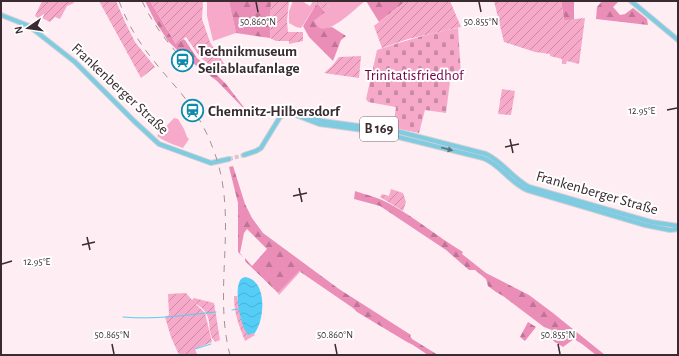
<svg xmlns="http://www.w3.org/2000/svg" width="679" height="356" font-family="'Alegreya Sans',sans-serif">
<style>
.green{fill:#f7a9ca}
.forest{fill:url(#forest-firs)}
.cemetery{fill:url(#cemetery-stones)}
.garden{fill:url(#garden-furrows)}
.water{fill:url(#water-waves)}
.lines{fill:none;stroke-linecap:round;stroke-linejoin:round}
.stream{stroke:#54cef7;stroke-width:1}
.primary-tunnel{stroke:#d7c7cd;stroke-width:4;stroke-dasharray:4 2;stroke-linecap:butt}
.primary-casing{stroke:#d3d0d1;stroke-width:6}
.primary{stroke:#7ecbe2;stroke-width:4}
.rail{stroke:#a19297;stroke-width:1;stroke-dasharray:7 7;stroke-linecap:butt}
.oneway{fill:#587380}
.ticks{fill:none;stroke:#392b30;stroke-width:1.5}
.labels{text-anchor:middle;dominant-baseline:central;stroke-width:4;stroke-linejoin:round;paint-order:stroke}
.shield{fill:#fff;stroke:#746b6e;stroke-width:1}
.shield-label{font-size:14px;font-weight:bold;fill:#392b30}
.poi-label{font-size:15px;font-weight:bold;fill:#392b30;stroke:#fff;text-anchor:start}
.park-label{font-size:15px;fill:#740147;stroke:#fff}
.street-label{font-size:15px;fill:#392b30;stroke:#fff}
.ticks-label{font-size:10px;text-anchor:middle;fill:#392b30;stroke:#fff;stroke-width:4;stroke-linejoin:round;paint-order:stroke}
</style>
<defs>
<pattern id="forest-firs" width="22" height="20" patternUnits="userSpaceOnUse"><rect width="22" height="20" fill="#ea8eb7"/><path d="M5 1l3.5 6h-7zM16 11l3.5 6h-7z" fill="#bf7495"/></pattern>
<pattern id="cemetery-stones" width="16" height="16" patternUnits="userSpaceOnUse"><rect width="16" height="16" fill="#f7a9ca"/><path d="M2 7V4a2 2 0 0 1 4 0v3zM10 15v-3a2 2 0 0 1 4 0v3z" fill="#c98aa4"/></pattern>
<pattern id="garden-furrows" width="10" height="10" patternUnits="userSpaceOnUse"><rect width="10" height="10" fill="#f7a9ca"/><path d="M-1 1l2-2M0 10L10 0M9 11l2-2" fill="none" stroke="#c98aa4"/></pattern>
<pattern id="water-waves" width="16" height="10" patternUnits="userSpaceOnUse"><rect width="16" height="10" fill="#54cef7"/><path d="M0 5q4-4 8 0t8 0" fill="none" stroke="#4ab1d4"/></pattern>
</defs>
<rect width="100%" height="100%" fill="#feeef4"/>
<g class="green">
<polygon points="207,1 230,1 230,6 236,33 213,41 207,16"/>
<polygon points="293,1 302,1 310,6 313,1 317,3 301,28 296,27 289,23 289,11"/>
<path d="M325,1H365C355,9 335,29 323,29C318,29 316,25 313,22L330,7Z"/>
<path d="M174,118L178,119L184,129L187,137L189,139L183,148C177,146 161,140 157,136Z"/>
<polygon points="298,271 300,272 279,295 278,293"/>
</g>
<g class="forest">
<polygon points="145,1 150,1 176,44 183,39 185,40 197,58 217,75 226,84 249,114 217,81 182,55 168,41 155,21"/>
<polygon points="230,1 271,1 270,38 236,33 230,6"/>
<polygon points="366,1 406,1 379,22"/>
<polygon points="561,1 574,1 574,20 564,20"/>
<polygon points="602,1 619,1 613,7 620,15 625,14 633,8 647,19 648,25 596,19 597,7"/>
<path d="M317,3L325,12L314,21C320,31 322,29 332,27L346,36L341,40L333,61L309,37L303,26Z"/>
<polygon points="233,166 245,204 252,218 263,233 339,289 411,335 410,336 412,339 438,355 428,355 413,345 407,342 357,312 353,308 299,271 278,293 245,261 245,258 252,266 267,249 247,229 244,233 240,253 243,257 238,252 238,203 229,167"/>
<path d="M355,191C367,195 380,198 390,204C416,218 438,237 463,252L462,254L486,273L529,295L553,313L605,355H596L582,344L574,339L563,347L555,342L549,337L552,330L544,327L503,296L496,292L488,286L486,279L475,270H469L446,250L380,206L354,199Z"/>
<polygon points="528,322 536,327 525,341 520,337"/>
</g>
<path class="cemetery" d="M458,28L461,74H451L446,113L425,110L419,133L393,128L396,107L368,102L366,99L377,50C404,41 430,33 458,28Z"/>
<g class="garden">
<polygon points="42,1 73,1 74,3 67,6 60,19 55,17 50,22 42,18 41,20 35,16"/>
<polygon points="99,1 116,1 125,22 135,42 155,67 141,78"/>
<polygon points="150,1 203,1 202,19 210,42 225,65 216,70 200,57 186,37 176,44"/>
<polygon points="271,1 289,1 287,21 288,32 303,32 303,41 289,44 289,41 276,41 270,38"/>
<polygon points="315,1 325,1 330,7 325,12"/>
<polygon points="406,1 450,1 461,27 408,39 382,48 374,26"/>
<polygon points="494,1 561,1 564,20 585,18 579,64 567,61 566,64 562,64 562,59 550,56 550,54 535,52 504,42"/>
<polygon points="361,56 359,78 324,73 332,66 339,57"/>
<polygon points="502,89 515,91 511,115 498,114"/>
<polygon points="391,189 403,193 406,202 403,211 380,197 382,194 389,196"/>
<path d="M186,293L192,300L194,298L214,303L220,340L215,342C204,329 217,316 195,303L205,313L212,342L195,349L197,355H179L171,337L165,317L169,315L168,294Z"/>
<path d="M234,296H237L243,324L255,335L245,341C239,325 234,314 234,296Z"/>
</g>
<path class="water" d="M245,277C268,280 265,321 254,334L253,333L249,335C240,328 235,293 239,283C240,279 242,278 245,277Z"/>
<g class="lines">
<g class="stream">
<polyline points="232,310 239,309"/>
<path d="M123,317C154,320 185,315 216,312"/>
<polyline points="195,349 211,344"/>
</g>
<polyline class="primary-tunnel" points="229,159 244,155"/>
<defs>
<g id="primary">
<polyline points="631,1 678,40"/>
<polyline points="1,15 29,26 75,62 134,121 159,144 211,163 229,159"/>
<path d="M288,112L319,124L378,132L483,158C500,164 509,182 527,190L645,225L670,230L678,229"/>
<path d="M244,155L256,151L261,148L280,117L284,114L293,110L322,121L396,131L486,154C503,162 512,178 529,187L651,222L678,226"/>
</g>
</defs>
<use href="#primary" class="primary-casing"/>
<use href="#primary" class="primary"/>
<g class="rail">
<path d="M119,1C127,23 139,43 154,61C166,77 181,91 192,108C203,124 211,141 217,160C237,224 213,291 230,355"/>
<path d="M142,1C154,27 172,48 191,69"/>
</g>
</g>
<defs><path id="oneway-solid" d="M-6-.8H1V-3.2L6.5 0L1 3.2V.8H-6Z"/></defs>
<use class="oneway" href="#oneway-solid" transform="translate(447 149) rotate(15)"/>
<path class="ticks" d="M256,2L258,12M479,2L481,12M667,110L677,108M510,139L513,153M505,147L519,144M299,188L302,202M293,196L307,193M87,237L90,250M82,245L95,242M2,264L12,261M112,344L114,354M335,344L337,354M558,344L560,354"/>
<defs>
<symbol id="station-ring" viewBox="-11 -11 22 22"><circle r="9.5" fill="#fff" stroke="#0e8aac" stroke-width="1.5"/><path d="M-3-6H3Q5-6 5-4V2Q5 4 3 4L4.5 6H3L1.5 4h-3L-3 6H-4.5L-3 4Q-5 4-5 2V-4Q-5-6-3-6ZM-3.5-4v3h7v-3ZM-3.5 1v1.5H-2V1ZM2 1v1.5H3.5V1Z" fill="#0e8aac"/></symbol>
</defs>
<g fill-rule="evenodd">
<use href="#station-ring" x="170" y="48" width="25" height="25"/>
<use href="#station-ring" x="180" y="98" width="25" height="25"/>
</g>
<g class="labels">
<rect class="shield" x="360" y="117" width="38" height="24" rx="3"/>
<g class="shield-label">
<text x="379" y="129">B 169</text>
</g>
<g class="poi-label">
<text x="198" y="51">Technikmuseum<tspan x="198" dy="17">Seilablaufanlage</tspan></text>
<text x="208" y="111">Chemnitz-Hilbersdorf</text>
</g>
<g class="park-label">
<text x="414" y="75">Trinitatisfriedhof</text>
</g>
<g class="street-label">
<text transform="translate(120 89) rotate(43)">Frankenberger Straße</text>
<text transform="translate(597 193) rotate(16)">Frankenberger Straße</text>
</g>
</g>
<g class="ticks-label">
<text x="258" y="25">50.860°N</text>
<text x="481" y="25">50.855°N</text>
<text x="642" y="114">12.95°E</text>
<text x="37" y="265">12.95°E</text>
<text x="112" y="338">50.865°N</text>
<text x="335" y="338">50.860°N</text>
<text x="558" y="338">50.855°N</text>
</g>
<rect width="679" height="356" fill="none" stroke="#392b30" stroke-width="4"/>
<g transform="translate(28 28) rotate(257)" stroke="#ffffff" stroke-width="3" paint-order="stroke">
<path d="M0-3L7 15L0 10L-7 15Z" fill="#392b30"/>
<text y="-6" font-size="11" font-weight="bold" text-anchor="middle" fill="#392b30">N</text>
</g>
</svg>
